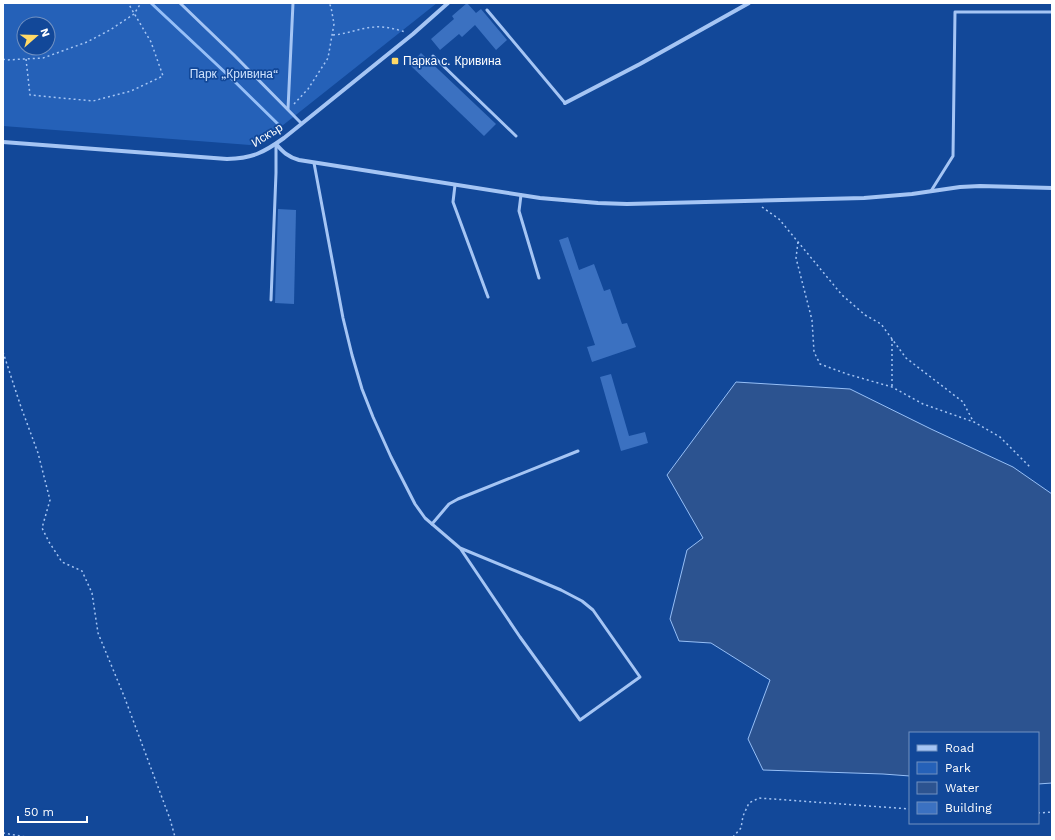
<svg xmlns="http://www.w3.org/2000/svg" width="1055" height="840" font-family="'Work Sans',sans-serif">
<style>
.green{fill:#2561b8;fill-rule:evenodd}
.water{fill:#2c5390;stroke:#96bff7}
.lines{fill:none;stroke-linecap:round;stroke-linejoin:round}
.stream{stroke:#96bff7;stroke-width:3}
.building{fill:#3b71c1}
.path{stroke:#a5c5f4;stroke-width:1.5;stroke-dasharray:2 3;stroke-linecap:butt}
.service{stroke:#a5c5f4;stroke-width:3}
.minor{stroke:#a5c5f4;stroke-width:4}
.poi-dot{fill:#ffd967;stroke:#124899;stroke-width:1.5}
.labels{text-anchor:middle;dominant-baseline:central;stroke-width:3.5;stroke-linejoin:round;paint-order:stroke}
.poi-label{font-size:12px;fill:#fff;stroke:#124899;text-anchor:start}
.park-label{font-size:12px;fill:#cde1fd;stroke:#124899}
.street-label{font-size:12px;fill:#fff;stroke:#124899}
</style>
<rect width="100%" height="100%" fill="#124899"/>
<path class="green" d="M3,3H437L263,141L250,145L3,126ZM24,24H48V48H24Z"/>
<polygon class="water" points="736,382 850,389 931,429 1013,467 1052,494 1052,783 1038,784 1038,733 910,733 910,776 883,774 763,770 748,739 770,680 711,643 679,641 670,619 687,550 703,538 667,475"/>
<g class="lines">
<polyline class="stream" points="151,3 229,76 281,127"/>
</g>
<g class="building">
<polygon points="467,3 476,13 481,9 507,40 496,50 475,25 462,37 459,34 440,50 431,39 454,19 452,16"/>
<polygon points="421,53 496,124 484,136 410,65"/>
<polygon points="278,209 296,210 294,304 275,303"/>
<polygon points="568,237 579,270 594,264 604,291 610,289 622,324 627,323 636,347 592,362 587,347 595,345 559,240"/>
<polygon points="611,374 629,436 645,432 648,443 621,451 600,377"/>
</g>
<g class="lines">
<g class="path">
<path d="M333,35C347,34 360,28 374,27C384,26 396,29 405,32"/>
<polyline points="3,59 6,60 43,58 87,42 110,30 134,14 141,3"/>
<polyline points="26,59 30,95 93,101 131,91 163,76 151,42 128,3"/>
<polyline points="294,104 308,89 328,58 334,24 331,7 329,3"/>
<polyline points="762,207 779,219 842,295 865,315 881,324 906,358 963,402 973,421"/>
<polyline points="798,242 796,258 812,320 814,352 820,364 847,374 892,387 923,404 974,422 1000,437 1031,468"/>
<polyline points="892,339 892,387"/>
<polyline points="3,352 21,407 38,453 50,500 42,528 49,542 62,562 82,571 92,593 98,633 124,696 170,819 175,837"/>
<polyline points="1038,813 1052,812"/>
<polyline points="3,833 26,837"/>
<polyline points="733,837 741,828 743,816 749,803 759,798 910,809"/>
</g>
<g class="service">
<polyline points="180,3 234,55 301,123"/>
<polyline points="487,10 565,103"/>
<polyline points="433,56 516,136"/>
<polyline points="288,109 293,3"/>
<polyline points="314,163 343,318 352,355 362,389 373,417 391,457 415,504 425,518 460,548 520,637 580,720 640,677 593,610 582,601 561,590 528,576 460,548"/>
<polyline points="455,185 453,202 488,297"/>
<polyline points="931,191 953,156 955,12 1052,12"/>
<polyline points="521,195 519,211 539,278"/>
<polyline points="271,300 276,173 276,144"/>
<polyline points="432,524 449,504 458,499 578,451"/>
</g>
<g class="minor">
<polyline points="565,103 640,64 749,3"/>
<path d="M3,142L227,159C253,158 263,153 284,138L413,34L448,3"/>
<path d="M276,144C283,152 288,157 299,160L540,198L598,203L627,204L864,198L912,194L960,187L980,186L1052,188"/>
</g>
</g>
<rect class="poi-dot" x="391" y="57" width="8" height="8" rx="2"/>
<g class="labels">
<g class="poi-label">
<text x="403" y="61">Парка с. Кривина</text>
</g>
<g class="park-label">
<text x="234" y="74">Парк „Кривина“</text>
</g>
<g class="street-label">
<text transform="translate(267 135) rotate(-32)">Искър</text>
</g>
</g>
<rect width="1055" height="840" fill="none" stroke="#ffffff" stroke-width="8"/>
<rect x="909" y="732" width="130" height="92" fill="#124899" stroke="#7191c2"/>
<rect x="917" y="745" width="20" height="6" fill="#a5c5f4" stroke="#7191c2"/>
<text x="945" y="752" font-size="12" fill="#ffffff">Road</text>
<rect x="917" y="762" width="20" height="12" fill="#2561b8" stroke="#7191c2"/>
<text x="945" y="772" font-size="12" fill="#ffffff">Park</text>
<rect x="917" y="782" width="20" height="12" fill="#2c5390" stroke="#7191c2"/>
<text x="945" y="792" font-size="12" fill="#ffffff">Water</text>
<rect x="917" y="802" width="20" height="12" fill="#3b71c1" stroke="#7191c2"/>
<text x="945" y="812" font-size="12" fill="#ffffff">Building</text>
<g transform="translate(36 36) rotate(70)"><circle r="19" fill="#124899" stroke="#7191c2"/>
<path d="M0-3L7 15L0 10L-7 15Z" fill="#ffd967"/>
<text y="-6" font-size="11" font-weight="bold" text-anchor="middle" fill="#ffffff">N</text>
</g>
<path d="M18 816v6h69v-6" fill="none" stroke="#ffffff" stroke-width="2"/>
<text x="24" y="816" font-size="12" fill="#ffffff" stroke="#124899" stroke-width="3" paint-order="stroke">50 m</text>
</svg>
